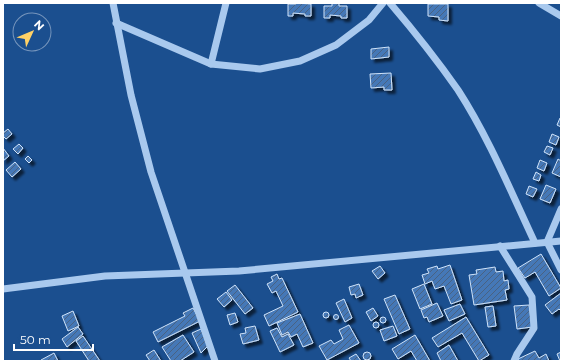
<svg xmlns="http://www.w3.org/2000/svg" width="564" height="364" font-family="Montserrat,sans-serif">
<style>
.building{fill:url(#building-hatch);stroke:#cfe3fa;filter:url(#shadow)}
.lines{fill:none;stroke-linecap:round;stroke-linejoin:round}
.minor{stroke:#a9c9ee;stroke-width:7}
</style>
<defs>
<pattern id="building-hatch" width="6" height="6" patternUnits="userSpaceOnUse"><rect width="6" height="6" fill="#4478b7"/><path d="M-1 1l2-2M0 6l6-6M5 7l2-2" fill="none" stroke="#486282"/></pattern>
<filter id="shadow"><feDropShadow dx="3.5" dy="3.5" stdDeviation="1" flood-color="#0009"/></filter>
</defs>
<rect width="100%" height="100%" fill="#1b4f8f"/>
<g class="building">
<polygon points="296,3 311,4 311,16 305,16 305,14 293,13 293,16 288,16 288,4 296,4"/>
<polygon points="332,3 339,3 339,6 347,6 347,18 341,18 341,16 330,15 330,18 324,18 324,6 332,6"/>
<polygon points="428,4 448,4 448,21 439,20 439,17 428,16"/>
<polygon points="389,47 389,57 371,59 371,49"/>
<polygon points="391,73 392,90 384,90 384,87 371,88 370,74"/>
<polygon points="560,118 561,119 561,127 557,125"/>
<polygon points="8,129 12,134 6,139 3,136 3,133"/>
<polygon points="552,134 559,137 556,145 549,142"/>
<polygon points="19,144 23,148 18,154 13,149"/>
<polygon points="547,146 553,148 550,155 544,152"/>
<polygon points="3,148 9,156 3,161"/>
<polygon points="28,156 32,160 29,163 25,159"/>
<polygon points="558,159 561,161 561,177 552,173"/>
<polygon points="540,160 547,163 544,171 537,168"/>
<polygon points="15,162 21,169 12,177 6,170"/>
<polygon points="536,172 541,175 539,181 533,179"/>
<polygon points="546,185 556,189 550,203 540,199"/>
<polygon points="529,186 537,189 533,197 526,194"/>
<polygon points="541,254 561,288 549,296 535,272 525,278 518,268"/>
<polygon points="450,265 462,300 451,304 444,286 435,289 432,281 425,284 422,275 429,273 427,269 437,266 438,269"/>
<polygon points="380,266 385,273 378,279 372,271"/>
<polygon points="495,267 496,272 503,271 504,281 508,280 509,289 505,290 507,300 474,305 469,275 477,274 476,270"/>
<polygon points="277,274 279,279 282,278 298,312 269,326 264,315 283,306 276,291 272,293 267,284 273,281 271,277"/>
<polygon points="359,284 363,295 356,298 355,294 351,295 349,287"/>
<polygon points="424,284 432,304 420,309 412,289"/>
<polygon points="235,285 253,308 245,314 227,291"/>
<polygon points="226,292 232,300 224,307 217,299"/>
<polygon points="561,293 561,311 559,309 552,314 545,305"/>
<polygon points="395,295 410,329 399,334 384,299"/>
<polygon points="344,299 352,318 345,322 336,303"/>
<polygon points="437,303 443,316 429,322 427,317 424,318 421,310"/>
<polygon points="460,304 465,314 449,321 444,310"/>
<polygon points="529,305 532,327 517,329 514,306"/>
<polygon points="493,306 496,326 488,327 485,307"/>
<polygon points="193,308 200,321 158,342 153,332 185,316 183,313"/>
<polygon points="373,308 378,316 371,321 366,312"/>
<polygon points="73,311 79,326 68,331 62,316"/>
<circle cx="326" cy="315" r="3"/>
<polygon points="235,313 238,322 230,325 227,315"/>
<polygon points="300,314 313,343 303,347 297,334 291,337 288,332 282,335 277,323"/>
<circle cx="336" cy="317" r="2.5"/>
<circle cx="383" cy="320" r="3"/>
<polygon points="466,317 489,355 479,361 462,333 438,347 432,338"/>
<circle cx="376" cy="325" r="3"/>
<polygon points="349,325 359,343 327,360 319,346 331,340 334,344 343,339 339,330"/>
<polygon points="255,326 259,340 243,344 240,334 246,333 245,328"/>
<polygon points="393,326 397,336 384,341 380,330"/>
<polygon points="78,327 83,334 67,347 62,339"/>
<polygon points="277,328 282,337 288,334 294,345 280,352 270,331"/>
<polygon points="201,329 208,346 201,353 192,333"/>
<polygon points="183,335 194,352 180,361 171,361 162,347"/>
<polygon points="415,335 430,361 417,361 411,351 398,359 392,349"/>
<polygon points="83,336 100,361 89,361 76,341"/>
<polygon points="449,345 458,361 441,361 437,353"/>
<polygon points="154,350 161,361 150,361 146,355"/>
<polygon points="535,351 539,358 546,354 549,361 519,361 518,359"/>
<polygon points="561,352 561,361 560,361 557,354"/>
<circle cx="367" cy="356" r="4"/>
<polygon points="54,353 58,361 42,361 41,360"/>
<polygon points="356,354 361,361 351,361 349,358"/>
</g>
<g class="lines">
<g class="minor">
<polyline points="113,3 131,95 151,172 215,361"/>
<path d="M390,3C414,31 437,60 458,90C489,138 511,192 535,243"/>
<polyline points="539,3 561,16"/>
<polyline points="116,23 211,64 260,69 300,61 336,45 369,20 383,3"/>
<polyline points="211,64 226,3"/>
<polyline points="561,209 547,242 561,270"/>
<polyline points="500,246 532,297 534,328 517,354 514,361"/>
<polyline points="3,289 105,276 239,271 561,241"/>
</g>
</g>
<rect width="564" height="364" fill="none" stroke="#ffffff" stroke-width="8"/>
<g transform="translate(32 32) rotate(46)"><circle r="19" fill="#1b4f8f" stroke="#7695bc"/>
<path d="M0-3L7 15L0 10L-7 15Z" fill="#ffd166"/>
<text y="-6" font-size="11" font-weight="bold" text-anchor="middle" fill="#ffffff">N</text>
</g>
<path d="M14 344v6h79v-6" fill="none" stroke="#ffffff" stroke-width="2"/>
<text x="20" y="344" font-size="12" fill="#ffffff" stroke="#1b4f8f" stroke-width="3" paint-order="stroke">50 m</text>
</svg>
